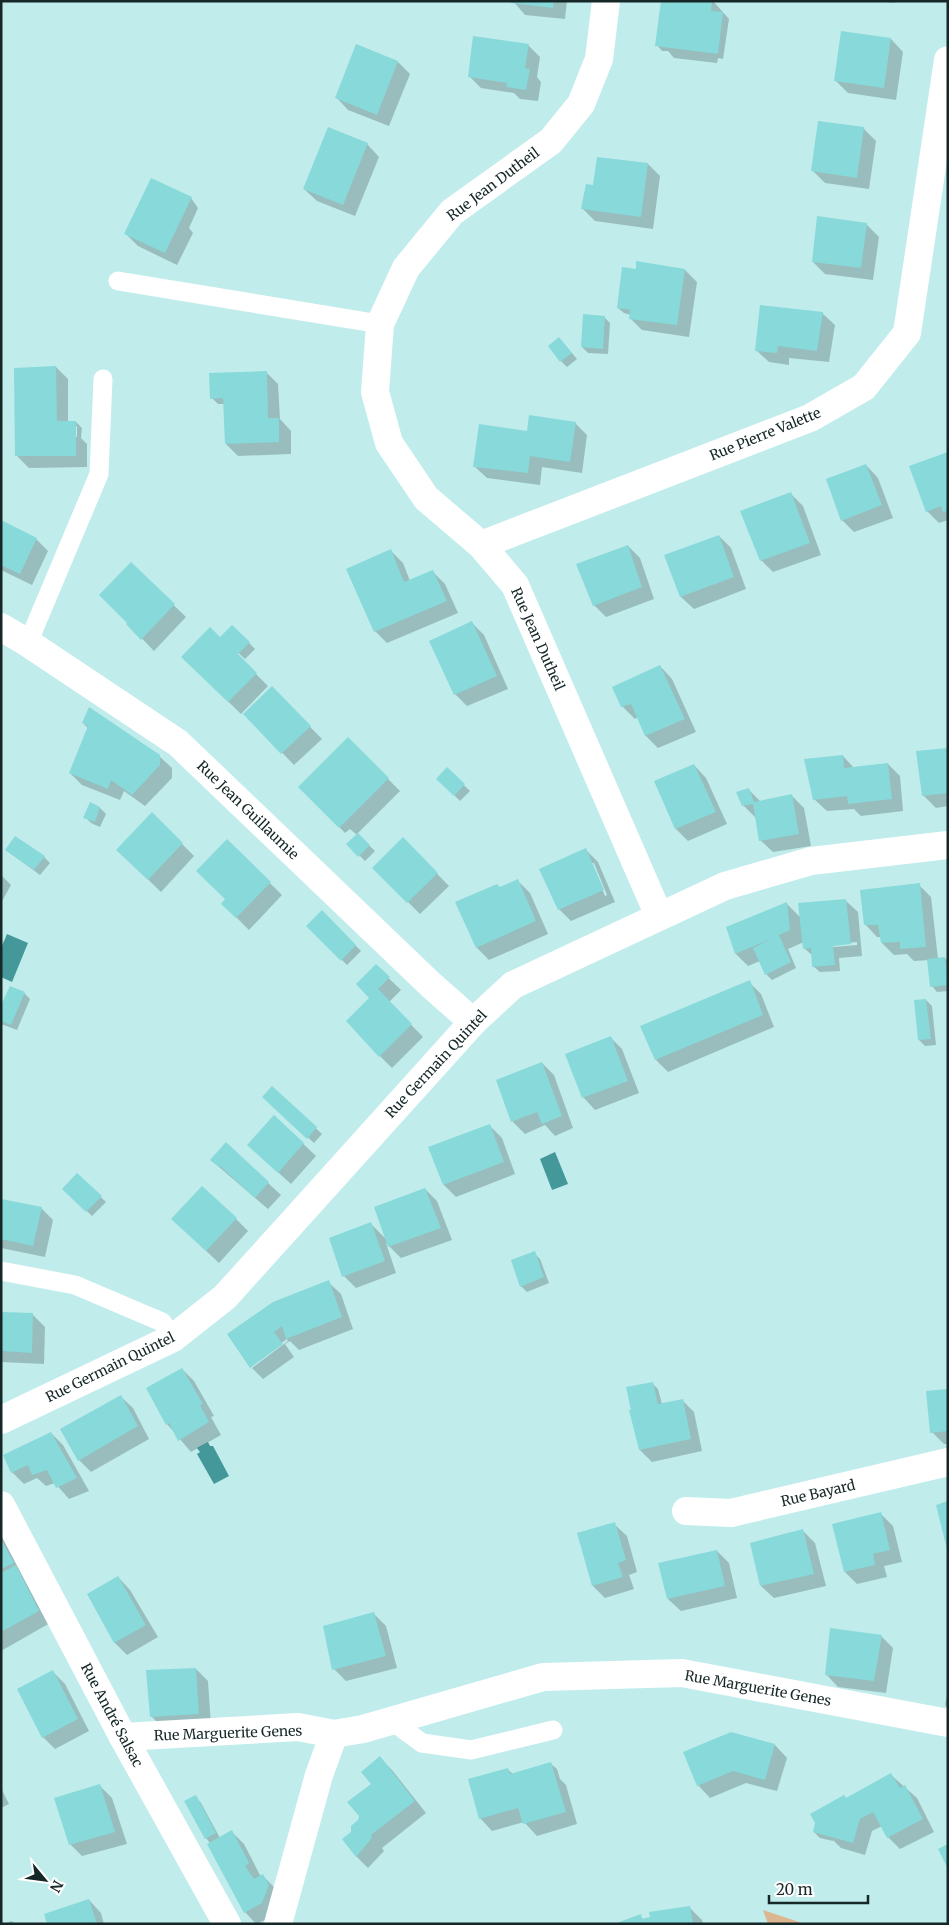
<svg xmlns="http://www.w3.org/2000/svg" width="949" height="1925" font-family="Merriweather,serif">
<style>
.green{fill:#dcb691}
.water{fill:#459899}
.shadow{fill:#0003;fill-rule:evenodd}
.building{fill:#87d9da}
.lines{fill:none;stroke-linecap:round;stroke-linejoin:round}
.service{stroke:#fff;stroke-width:19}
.minor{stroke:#fff;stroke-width:28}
.labels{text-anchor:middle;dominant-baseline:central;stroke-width:4;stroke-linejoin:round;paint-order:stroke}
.street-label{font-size:14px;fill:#162727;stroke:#fff}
</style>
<rect width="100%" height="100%" fill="#c0ecec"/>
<polygon class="green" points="763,1910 805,1924 768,1924"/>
<g class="water">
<polygon points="7,934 28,943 12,982 1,977 1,948"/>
<polygon points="555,1152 568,1184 552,1190 540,1159"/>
<polygon points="208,1442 210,1446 213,1446 229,1476 214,1484 197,1454 200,1452 197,1448"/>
</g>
<g class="shadow">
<polygon points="513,1 567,1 565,19 525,15"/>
<polygon points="663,1 713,1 729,19 723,59 718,58 717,63 674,58 668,51 662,51 657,45"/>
<polygon points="879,1 895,1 895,3"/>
<polygon points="891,39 903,52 896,100 848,93 836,81"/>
<polygon points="528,45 540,57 537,77 541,82 538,101 520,99 514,93 481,88 469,76"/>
<polygon points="398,62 410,74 389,126 348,110 336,97"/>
<polygon points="863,128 876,141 869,189 825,183 813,171"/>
<polygon points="367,144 379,157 355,216 317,201 304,189"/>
<polygon points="648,164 660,176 653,229 595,221 583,209 594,188"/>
<polygon points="191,198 198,208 189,228 193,233 177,265 138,246 126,234"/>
<polygon points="866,224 879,237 873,280 825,274 813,262"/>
<polygon points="636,270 685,270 697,282 689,337 642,330 630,318 631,315 624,313 618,308"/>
<polygon points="822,313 835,325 829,362 789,358 789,365 769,362 756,350"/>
<polygon points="604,317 610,323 608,354 588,353 582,347"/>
<polygon points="565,345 577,359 567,367 561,361"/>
<path d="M56,367L68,379V422H76L82,428L81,438L87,444V467L29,468L17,456ZM75,426H77V437H74Z"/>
<polygon points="266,372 278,384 280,419 291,431 291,454 238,456 226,444 224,404 218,404 212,398"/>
<polygon points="575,423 587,435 582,473 542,467 540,485 487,478 474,466 528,432"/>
<polygon points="948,453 948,520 939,523 927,511"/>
<polygon points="866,465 878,478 893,518 854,532 842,520"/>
<polygon points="791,494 803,506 821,555 773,572 761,560"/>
<polygon points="1,521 36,539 48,551 32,585 1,570"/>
<polygon points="719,536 731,548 746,589 694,609 681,597 666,556"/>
<polygon points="628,546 640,558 654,599 606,617 594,605"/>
<polygon points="391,551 403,563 410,581 432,571 445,584 458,613 387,643 375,631"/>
<polygon points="131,564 186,617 154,651 128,624"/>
<polygon points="472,623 484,635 508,689 467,706 455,694"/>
<polygon points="232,626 255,649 245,659 233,648 231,649 268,686 241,714 195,669 220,638"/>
<polygon points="660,666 672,679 696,732 658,748 646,736 638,717 635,719 622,706"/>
<polygon points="272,688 322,739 294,765 245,714"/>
<polygon points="83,723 159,756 172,768 172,778 145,806 124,791 120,800 82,785 70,773 88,728"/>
<polygon points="348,739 400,791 357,834 375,851 365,861 348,844 357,835 350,829 345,833 300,787"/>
<polygon points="948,749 948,806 936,808 923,795"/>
<polygon points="843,756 854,768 888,764 900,776 903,811 861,816 854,809 827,811 814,799"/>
<polygon points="694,765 706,778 727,824 688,841 676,829 656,782"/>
<polygon points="447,769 470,791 460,801 438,779"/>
<polygon points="748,789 761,802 792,796 804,808 811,846 773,852 760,840 756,818 743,805"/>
<polygon points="91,804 100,808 106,814 100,827 91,823 85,817"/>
<polygon points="152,814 194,856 161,892 130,862"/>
<polygon points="403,839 449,886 420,914 374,868"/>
<polygon points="227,841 282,895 249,930 235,916 226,899"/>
<polygon points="6,850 44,857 50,863 40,875"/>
<path d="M586,850L598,862L615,902L571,921L559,909ZM591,863H594L607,895L605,896Z"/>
<polygon points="1,875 11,885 1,903"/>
<polygon points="518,881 530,893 548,934 489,960 477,948 500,888"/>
<polygon points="919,885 931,897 938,959 945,958 948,961 948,991 937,992 932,986 929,960 914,961 907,954 894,955 882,943 881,937 877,937 865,924"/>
<path d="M845,900L858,912L862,956L839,958L840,971L820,972L814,967L813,956L804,948V942L788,949L796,968L772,980L766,974L760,961L748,966L736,954L728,927L787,904L801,918ZM857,942V945L833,947L830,945Z"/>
<polygon points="322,912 361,951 347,965 308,926"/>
<polygon points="376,966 401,990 389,1002 423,1037 392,1068 380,1056 371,998"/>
<polygon points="749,982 761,994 774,1027 668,1072 656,1060"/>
<polygon points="24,993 30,999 17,1030 1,1024 1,1006"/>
<polygon points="926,1000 932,1006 936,1045 925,1046 919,1040"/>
<polygon points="610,1037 622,1049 639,1093 595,1110 583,1097"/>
<polygon points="542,1063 554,1075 573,1128 555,1136 545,1125 525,1134 512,1121"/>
<polygon points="272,1088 322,1134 314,1143 270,1103"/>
<polygon points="274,1116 316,1156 291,1184 261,1157"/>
<polygon points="490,1126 502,1138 515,1174 456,1197 444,1185"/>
<polygon points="226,1144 281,1195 268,1209 211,1160"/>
<polygon points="77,1175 106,1202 92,1216 64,1189"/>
<polygon points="425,1189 437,1201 452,1240 401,1258 386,1243 396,1273 356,1288 344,1276 371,1224 386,1239"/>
<polygon points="1,1200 41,1208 53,1220 45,1257 1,1248"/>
<polygon points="236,1219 248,1231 219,1263 185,1231"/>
<polygon points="534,1253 540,1259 549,1283 527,1292 521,1286"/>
<polygon points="328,1282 341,1294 353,1329 299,1350 290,1341 285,1344 294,1357 263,1379 252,1368 288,1341 287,1339 251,1365 251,1368 228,1335"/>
<polygon points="1,1313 33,1315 45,1327 44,1364 1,1362"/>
<polygon points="182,1369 194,1381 214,1416 211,1417 221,1435 191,1452 167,1424"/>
<polygon points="652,1383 658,1389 662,1404 682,1400 694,1412 702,1451 652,1462 640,1450 630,1411"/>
<polygon points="948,1390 948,1444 944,1444 932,1432"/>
<polygon points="120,1396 133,1408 149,1439 91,1472 79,1460"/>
<polygon points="51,1433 63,1445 89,1491 69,1499 55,1483 46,1486 37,1478 24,1484 12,1472"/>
<polygon points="881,1514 893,1526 902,1562 884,1566 887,1577 857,1584 845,1572"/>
<polygon points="614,1524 627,1536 637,1572 629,1575 634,1589 605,1598 593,1586"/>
<polygon points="1,1530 50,1623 1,1651"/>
<polygon points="803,1531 815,1543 826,1586 774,1598 761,1586"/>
<polygon points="717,1551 729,1563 737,1598 681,1611 668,1599"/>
<polygon points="118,1577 130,1590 158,1637 127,1655 115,1643 88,1594"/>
<polygon points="374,1614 386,1626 397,1668 346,1681 334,1669"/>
<polygon points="881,1636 893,1648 886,1693 838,1687 826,1674"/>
<polygon points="196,1669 208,1681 211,1726 163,1728 151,1716"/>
<polygon points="53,1672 65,1684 89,1731 55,1749 43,1737"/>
<polygon points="948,1690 948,1708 945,1705"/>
<polygon points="775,1745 787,1758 777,1791 746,1783 710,1798 698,1785"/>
<polygon points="380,1758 392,1770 426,1813 382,1848 384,1851 368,1868 356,1856 360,1821"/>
<polygon points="551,1764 557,1769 560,1779 566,1785 577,1824 537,1836 524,1822 492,1831 480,1818 507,1769 513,1774"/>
<polygon points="891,1775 917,1798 934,1832 900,1849 888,1837 882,1826 872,1831 865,1855 841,1848 833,1840 833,1841 820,1838 814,1832 847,1799"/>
<polygon points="100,1786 112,1798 127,1844 82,1856 70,1844"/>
<polygon points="1,1788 9,1804 1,1808"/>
<polygon points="196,1797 201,1803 220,1838 231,1831 244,1844 261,1877 263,1876 275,1888 274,1916 256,1924 245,1912 210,1843 206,1838"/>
<polygon points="89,1900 101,1913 104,1924 49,1924"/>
<polygon points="690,1908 702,1920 703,1924 617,1924 640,1916 644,1920"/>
<polygon points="12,1921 15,1924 4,1924"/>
</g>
<g class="building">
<polygon points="511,1 554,1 553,8 511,3"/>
<polygon points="661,1 712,1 711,11 723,12 718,54 655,46"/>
<polygon points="841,31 891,38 884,88 834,81"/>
<polygon points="473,36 529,44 525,68 530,69 526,90 506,87 507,83 468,77"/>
<polygon points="356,44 398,61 377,115 335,98"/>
<polygon points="818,121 864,127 857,178 811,171"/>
<polygon points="328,127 368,143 343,205 303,189"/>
<polygon points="597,157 648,163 641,217 581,209 586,184 593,185"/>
<polygon points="151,178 192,197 165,253 124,234"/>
<polygon points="817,216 867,223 861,268 812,262"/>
<polygon points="636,261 685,269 677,325 629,319 630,310 617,308 622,267 636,269"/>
<polygon points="760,305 823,312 817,351 778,346 777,353 755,351"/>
<polygon points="583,314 605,316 603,349 581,347"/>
<polygon points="559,337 572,353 560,362 548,346"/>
<polygon points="56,366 57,421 76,421 76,456 15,456 14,368"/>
<polygon points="267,371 268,418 279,418 279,442 225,444 223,398 210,399 209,373"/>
<polygon points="529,415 576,422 570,462 530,456 528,473 473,467 479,424 527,431"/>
<polygon points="948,452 948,511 943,512 941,506 926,512 909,466"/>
<polygon points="866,464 882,505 841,521 826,479"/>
<polygon points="791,492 810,543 760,561 740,511"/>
<polygon points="1,520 37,538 20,574 1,565"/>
<polygon points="719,535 734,577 680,597 664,555"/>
<polygon points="628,545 642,587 593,606 576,564"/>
<polygon points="391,549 404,582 433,570 447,601 374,632 346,569"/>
<polygon points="131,562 175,604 141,640 126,624 127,623 99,595"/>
<polygon points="472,621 497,676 454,695 429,641"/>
<polygon points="232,625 250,642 238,654 257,673 228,702 181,657 210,627 220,637"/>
<polygon points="660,665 685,719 645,736 631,704 621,707 612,687"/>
<polygon points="272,686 311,726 281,754 243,714"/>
<polygon points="89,707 160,755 160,765 132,795 111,780 108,789 69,773 88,726 82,723"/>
<polygon points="348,737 389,778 339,828 298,787"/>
<polygon points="948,748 948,793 922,796 916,751"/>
<polygon points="843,755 844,768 888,763 892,799 848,804 847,796 813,800 804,759"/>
<polygon points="694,764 716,812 675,829 654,781"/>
<polygon points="447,767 465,784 454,796 436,779"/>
<polygon points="749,788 754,802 792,794 799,834 759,841 753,804 742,806 736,792"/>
<polygon points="90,802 100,807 95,822 83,818"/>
<polygon points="152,812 183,843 148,880 116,850"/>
<polygon points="358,833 370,845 358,857 346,844"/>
<polygon points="15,836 45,856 34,870 5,850"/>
<polygon points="403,837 438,873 407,903 372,868"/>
<polygon points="227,839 271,882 236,918 221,904 225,899 196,871"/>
<polygon points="586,848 604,890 558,910 539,869"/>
<polygon points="518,879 536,921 476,948 455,902 497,884 500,887"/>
<polygon points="920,883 926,947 900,949 900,942 881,943 878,925 864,925 860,890"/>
<polygon points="846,899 851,944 833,946 835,965 812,967 811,948 803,949 798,903"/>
<polygon points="787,902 790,930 779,935 791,962 765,975 753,948 773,938 735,954 726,927"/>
<polygon points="322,910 356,945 341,961 306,926"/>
<polygon points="945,957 948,985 930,987 927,959"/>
<polygon points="376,964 390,977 378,989 412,1024 379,1057 346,1021 369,998 356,984"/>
<polygon points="750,980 763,1015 655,1060 640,1026"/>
<polygon points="10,986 25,992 11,1025 1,1021 1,1005"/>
<polygon points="926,999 931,1039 918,1040 914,1000"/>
<polygon points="611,1036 628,1081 582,1098 565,1054"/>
<polygon points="542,1062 562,1116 542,1124 537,1112 511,1122 496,1080"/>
<polygon points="272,1086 317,1127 307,1139 262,1097"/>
<polygon points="274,1115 304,1143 278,1173 247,1145"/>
<polygon points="490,1124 504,1162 443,1185 428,1147"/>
<polygon points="226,1142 269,1182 255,1198 220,1166 219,1167 210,1160"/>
<polygon points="77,1173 102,1196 86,1212 62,1189"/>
<polygon points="202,1186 237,1218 206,1251 171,1219"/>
<polygon points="425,1188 441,1228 388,1247 374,1207"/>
<polygon points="1,1199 42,1207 33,1246 1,1239"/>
<polygon points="371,1222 385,1261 342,1277 329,1238"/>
<polygon points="535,1251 544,1277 520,1287 511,1260"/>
<polygon points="329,1280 342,1317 286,1339 282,1326 274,1332 283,1344 250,1368 227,1334 273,1302"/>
<polygon points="1,1312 33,1313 32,1353 1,1351"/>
<polygon points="182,1368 203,1404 200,1405 209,1422 178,1441 169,1423 166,1425 146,1388"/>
<polygon points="653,1382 658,1404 683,1399 691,1439 639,1450 629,1410 631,1410 626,1387"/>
<polygon points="948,1389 948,1431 930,1433 926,1391"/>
<polygon points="121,1395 138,1426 78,1461 60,1429"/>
<polygon points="51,1432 77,1478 56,1488 47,1470 32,1475 28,1465 11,1473 3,1455"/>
<polygon points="948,1501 948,1549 947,1549 936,1505"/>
<polygon points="881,1512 890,1550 873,1554 875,1565 844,1572 832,1524"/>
<polygon points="615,1522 626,1560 618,1563 623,1577 592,1586 577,1533"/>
<polygon points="803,1529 814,1574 760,1586 750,1543"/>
<polygon points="1,1539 14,1563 1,1569"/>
<polygon points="717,1550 725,1586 667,1599 658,1563"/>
<polygon points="16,1565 39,1611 1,1632 1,1573"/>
<polygon points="118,1576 146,1625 114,1643 87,1594"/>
<polygon points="374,1612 386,1656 332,1670 323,1626"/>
<polygon points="830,1628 882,1635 874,1681 825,1675"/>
<polygon points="196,1668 199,1714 150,1717 146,1670"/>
<polygon points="53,1670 78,1719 42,1738 17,1689"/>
<polygon points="731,1732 775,1744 765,1780 733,1771 697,1786 683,1752"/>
<polygon points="380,1756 415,1801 371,1835 372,1838 356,1857 342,1839 351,1832 351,1826 358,1820 359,1816 347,1802 371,1784 361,1772"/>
<polygon points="551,1762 566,1812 523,1824 518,1808 479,1819 468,1779 508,1768 510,1774"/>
<polygon points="891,1773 900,1788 905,1785 923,1819 887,1838 873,1812 860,1819 853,1843 813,1832 815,1823 810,1814 844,1795 846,1798"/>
<polygon points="100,1784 115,1832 69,1845 54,1798"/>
<polygon points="196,1795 216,1833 205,1839 184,1801"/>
<polygon points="232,1830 249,1863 245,1866 254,1879 263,1874 269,1885 262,1903 244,1913 207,1844"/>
<polygon points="948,1844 948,1869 938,1849"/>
<polygon points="89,1899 97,1924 47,1924 44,1914"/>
<polygon points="690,1906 693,1924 614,1924 641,1914 642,1919 650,1917 649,1912"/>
</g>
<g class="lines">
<g class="service">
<polyline points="118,281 380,324"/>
<polyline points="28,643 99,474 103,379"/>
<polyline points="1,1271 75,1285 162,1322 173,1338"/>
<polyline points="392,1721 422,1743 471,1750 553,1730"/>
</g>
<g class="minor">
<polyline points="606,1 599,59 581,104 551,141 452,212 406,268 380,324 375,392 389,443 426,498 481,545 515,585 659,916"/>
<polyline points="481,545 810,418 864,387 907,333 948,60"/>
<polyline points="1,627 28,643 178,743 431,985 473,1022"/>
<polyline points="1,1420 173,1338 225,1297 473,1022 513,985 725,886 811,861 948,845"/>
<polyline points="1,1505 123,1737 227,1924"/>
<polyline points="686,1511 731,1513 948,1462"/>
<polyline points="123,1737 298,1727 334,1734 363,1729 543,1677 682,1673 948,1723"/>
<polyline points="278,1924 319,1775 334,1734"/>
</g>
</g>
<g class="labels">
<g class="street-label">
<text transform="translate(493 184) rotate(-37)">Rue Jean Dutheil</text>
<text transform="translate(765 434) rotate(-22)">Rue Pierre Valette</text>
<text transform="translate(538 639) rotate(66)">Rue Jean Dutheil</text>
<text transform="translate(248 810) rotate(44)">Rue Jean Guillaumie</text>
<text transform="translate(436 1064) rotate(-47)">Rue Germain Quintel</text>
<text transform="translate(110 1367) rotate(-26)">Rue Germain Quintel</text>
<text transform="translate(818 1493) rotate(-13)">Rue Bayard</text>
<text transform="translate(758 1688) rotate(10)">Rue Marguerite Genes</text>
<text transform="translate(112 1715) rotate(62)">Rue André Salsac</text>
<text transform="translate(228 1733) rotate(-2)">Rue Marguerite Genes</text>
</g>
</g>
<rect width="949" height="1925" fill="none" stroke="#162727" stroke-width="5"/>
<g transform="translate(45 1880) rotate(119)" stroke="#ffffff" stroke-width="4" paint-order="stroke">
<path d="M0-4L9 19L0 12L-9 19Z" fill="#162727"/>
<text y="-8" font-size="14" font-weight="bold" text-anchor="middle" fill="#162727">N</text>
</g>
<path d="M769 1895v8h99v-8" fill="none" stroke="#162727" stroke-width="2.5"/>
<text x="776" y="1895" font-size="15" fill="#162727" stroke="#ffffff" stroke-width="4" paint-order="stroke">20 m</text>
</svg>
